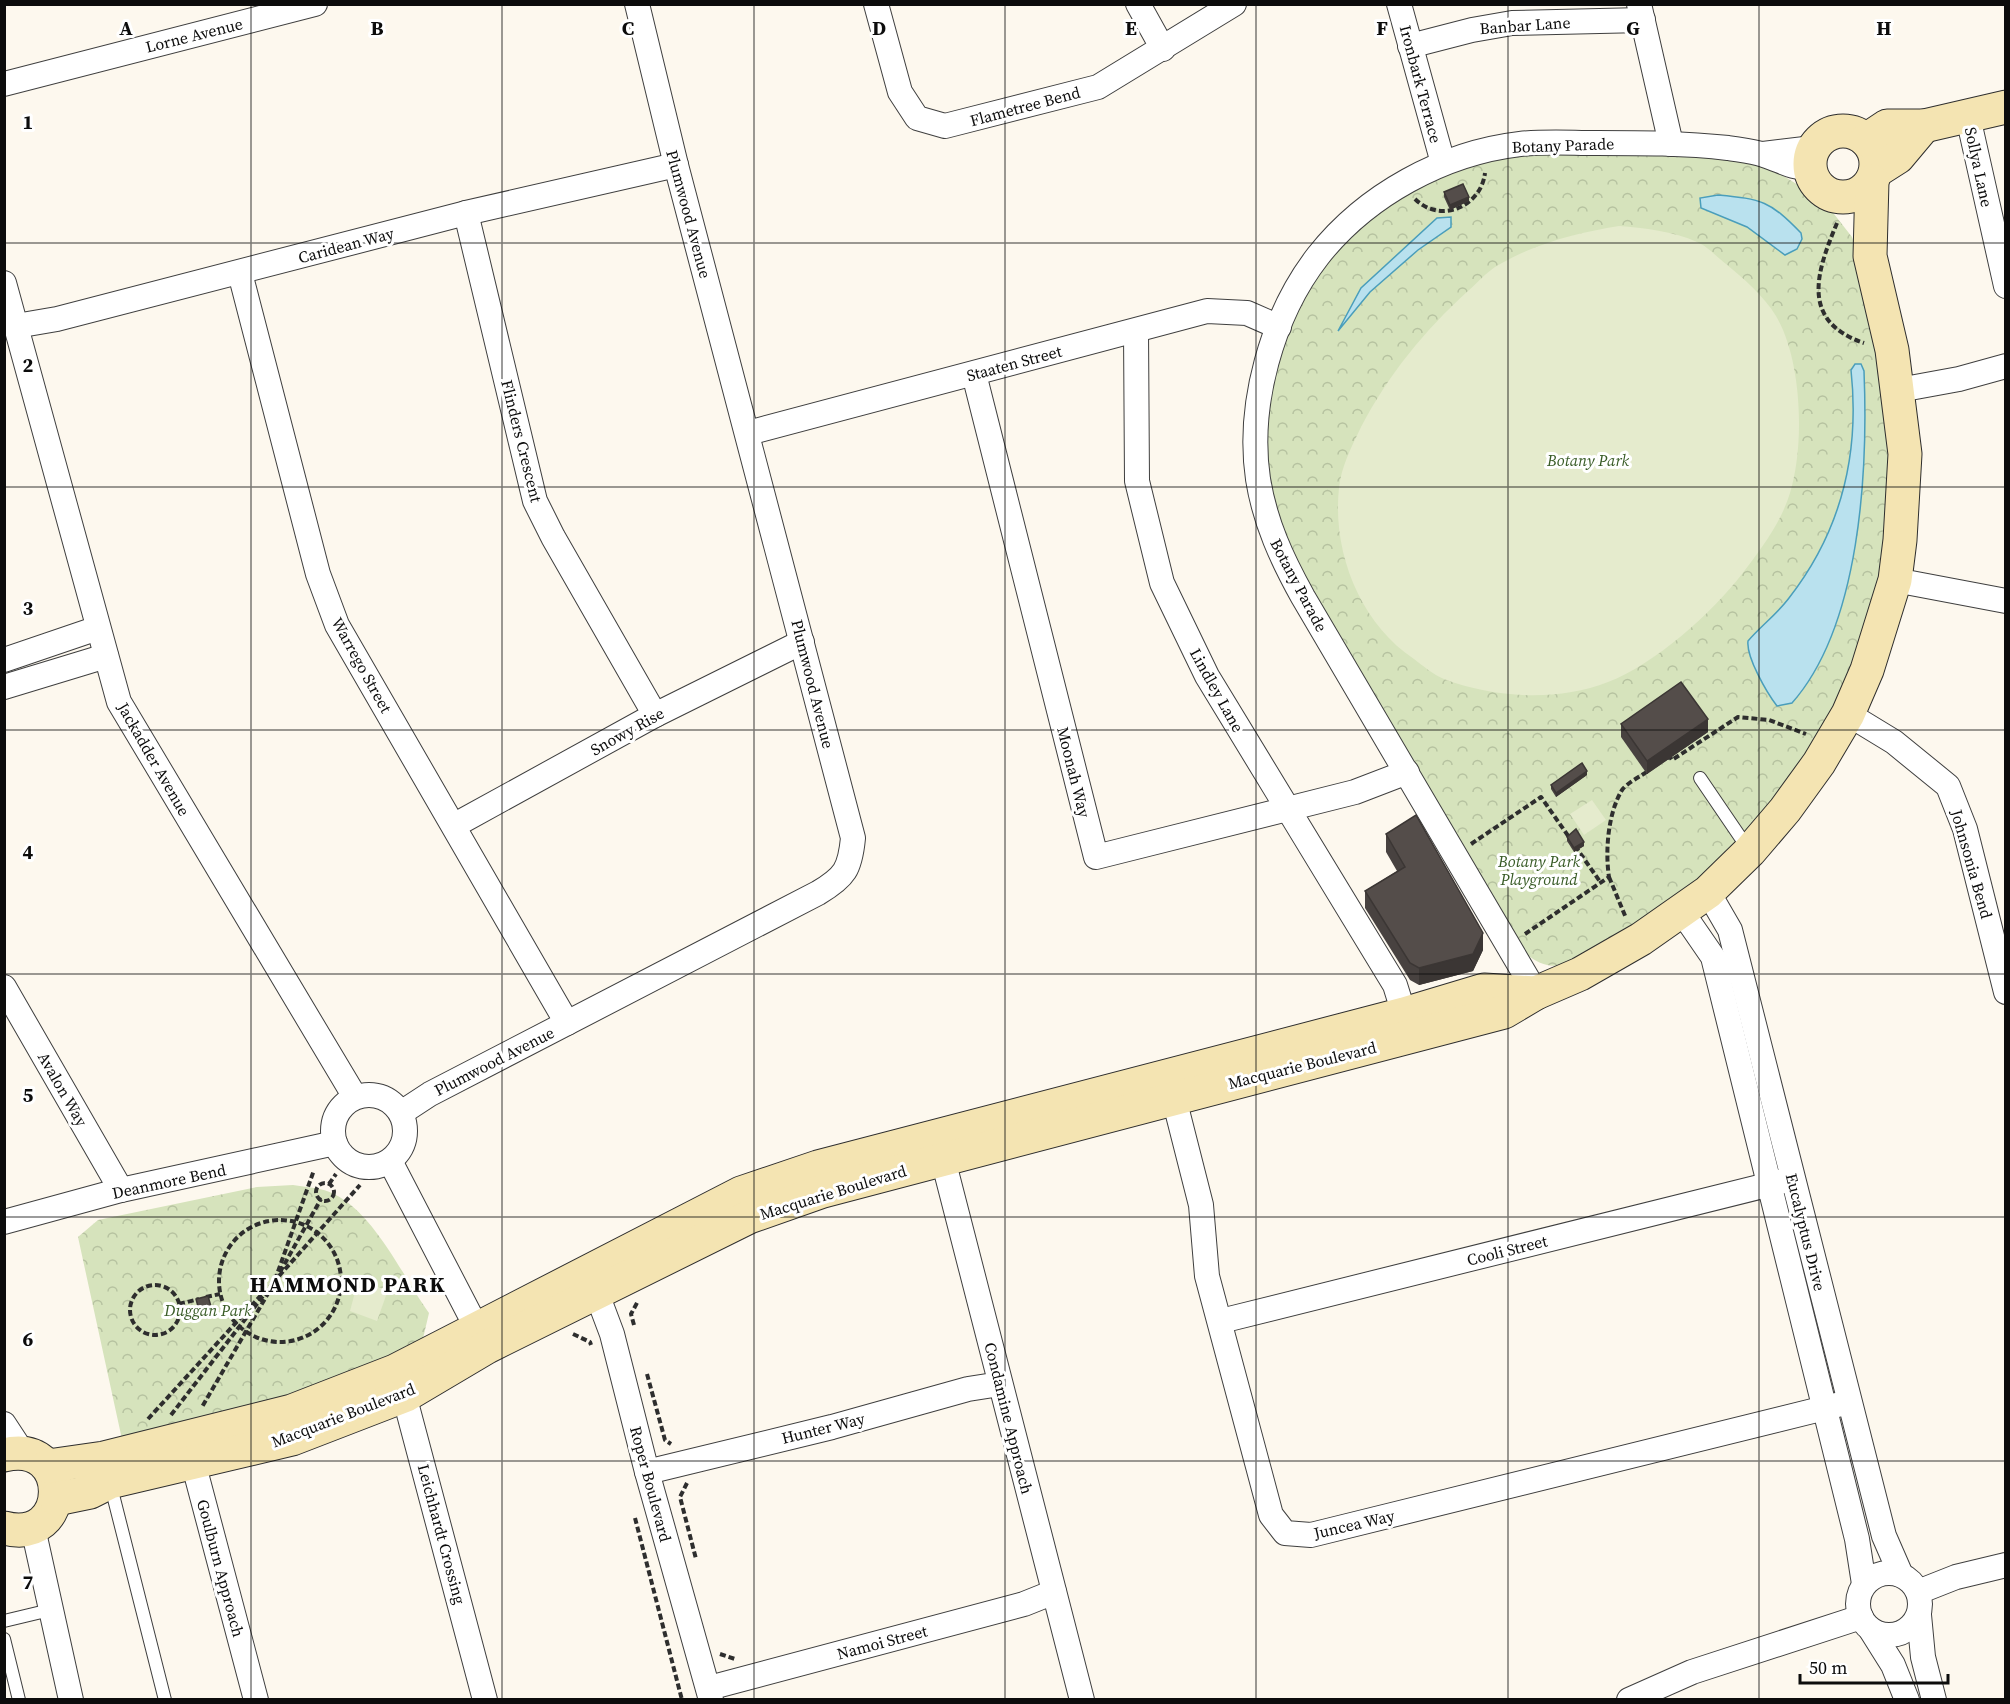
<svg xmlns="http://www.w3.org/2000/svg" width="2010" height="1704" font-family="'Source Serif 4',serif">
<style>
.park{fill:url(#park-crowns)}
.pitch{fill:#e5ebcd}
.water{fill:#b9e1ee;stroke:#4a9ebb;stroke-width:1.5}
.lines{fill:none;stroke-linecap:round;stroke-linejoin:round}
.lane-casing{stroke:#3f3f3f;stroke-width:14}
.street-casing{stroke:#3f3f3f;stroke-width:26}
.secondary-casing{stroke:#2e2e2e;stroke-width:35}
.path{stroke:#2e2e2e;stroke-width:4;stroke-dasharray:6 3;stroke-linecap:butt}
.lane{stroke:#fff;stroke-width:12}
.street{stroke:#fff;stroke-width:24}
.secondary{stroke:#f4e4b2;stroke-width:33}
.wall{fill:#484240}
.shaded-wall{fill:#3b3634}
.building{fill:#544d4a;stroke:#3b3634;stroke-width:1.5}
.grid{fill:none;stroke:#0c0c0c;stroke-width:1.5;stroke-opacity:0.55}
.labels{text-anchor:middle;dominant-baseline:central;stroke-width:6;stroke-linejoin:round;paint-order:stroke}
.street-label{font-size:16px;fill:#0c0c0c;stroke:#fff}
.park-label{font-size:16px;font-style:italic;fill:#385b26;stroke:#fff}
.district-label{font-size:22px;font-weight:bold;letter-spacing:1.5px;fill:#0c0c0c;stroke:#fff}
.grid-label{font-size:20px;text-anchor:middle;font-weight:bold;fill:#0c0c0c;stroke:#fff;stroke-width:6;stroke-linejoin:round;paint-order:stroke}
</style>
<defs>
<pattern id="park-crowns" width="20" height="18" patternUnits="userSpaceOnUse" patternTransform="scale(1.5)"><rect width="20" height="18" fill="#d6e3bc"/><path d="M2 6a3 3 0 1 1 6 0M12 15a3 3 0 1 1 6 0" fill="none" stroke="#b6c2a0"/></pattern>
</defs>
<rect width="100%" height="100%" fill="#fdf8ee"/>
<g class="park">
<path d="M1535,152L1707,154L1764,164L1803,188L1834,214L1852,237L1863,268L1893,417L1885,574L1848,688L1765,821L1679,903L1564,965C1548,968 1538,963 1526,954C1474,868 1422,782 1371,696C1336,637 1291,573 1273,506C1254,434 1273,358 1306,294C1332,244 1384,199 1436,176C1467,162 1501,158 1535,152Z"/>
<path d="M293,1185C306,1187 323,1188 334,1194C375,1214 403,1277 429,1313L421,1347L335,1389L123,1444L78,1237L98,1220L257,1187Z"/>
</g>
<g class="pitch">
<path d="M1619,226C1643,228 1674,231 1697,242C1707,246 1717,257 1726,264C1743,278 1764,296 1776,316C1802,360 1805,444 1790,493C1781,523 1761,549 1742,574C1713,612 1654,665 1608,682C1557,702 1494,698 1444,679C1434,675 1423,666 1414,659C1360,623 1332,552 1339,488C1341,467 1352,446 1361,427C1389,374 1424,331 1468,291C1477,283 1486,273 1495,267C1533,244 1576,233 1619,226Z"/>
<polygon points="1592,800 1606,820 1584,835 1570,814"/>
<polygon points="358,1281 388,1290 377,1321 350,1311"/>
</g>
<g class="water">
<path d="M1718,195C1762,199 1770,201 1801,233L1802,239L1797,249L1785,255L1747,227L1701,208L1700,198Z"/>
<polygon points="1451,217 1451,227 1418,250 1370,292 1338,331 1361,288 1437,218"/>
<path d="M1855,364H1861L1864,371C1868,469 1861,625 1792,703L1777,706C1767,693 1746,657 1748,641C1761,626 1777,614 1789,598C1842,530 1860,454 1851,370Z"/>
</g>
<g class="lines">
<defs>
<g id="lane">
<polyline points="1700,778 1749,850"/>
<polyline points="110,1483 165,1700"/>
<polyline points="4,1621 50,1610"/>
<polyline points="4,1639 19,1700"/>
</g>
<g id="street">
<polyline points="876,4 900,92 917,118 945,126 1098,87 1234,4"/>
<polyline points="1138,4 1163,49"/>
<polyline points="1399,4 1443,163"/>
<polyline points="1639,4 1671,144"/>
<polyline points="1410,46 1472,30 1512,23 1643,20"/>
<polyline points="4,84 315,4"/>
<polyline points="1968,117 2006,286"/>
<polyline points="1763,154 1813,148 1821,140"/>
<polyline points="466,213 535,501 553,537 655,715"/>
<polyline points="240,273 318,574 337,625 567,1023"/>
<polyline points="4,283 119,702 355,1097"/>
<polyline points="16,326 57,319 466,213 676,165"/>
<polyline points="1136,331 1137,481 1162,583 1207,676 1395,985 1404,1014"/>
<polyline points="974,374 1096,857 1355,792 1407,772"/>
<polyline points="1899,390 1959,379 2006,366"/>
<polyline points="748,433 1207,311 1247,313 1279,327"/>
<polyline points="1895,580 2006,601"/>
<polyline points="4,660 98,628"/>
<polyline points="4,687 106,656"/>
<polyline points="1848,714 1894,742 1948,786 1965,829 2006,992"/>
<polyline points="455,825 655,715 802,642"/>
<polyline points="1708,892 1730,930 1884,1536 1901,1575"/>
<polyline points="1682,912 1713,957 1857,1539 1864,1584"/>
<polyline points="4,987 121,1190"/>
<path d="M1536,993L1303,597C1282,559 1265,523 1258,479C1247,405 1272,315 1318,256C1366,195 1443,153 1520,144C1545,141 1571,143 1597,143C1641,143 1684,143 1728,148C1740,150 1753,151 1764,155C1783,161 1790,168 1811,168"/>
<polyline points="1170,1083 1201,1205 1207,1276 1271,1515 1285,1533 1311,1535 1849,1402"/>
<circle cx="369" cy="1131" r="36"/>
<path d="M401,1113L430,1094L818,893C845,877 850,869 853,838L676,165L637,4"/>
<polyline points="939,1144 1082,1700"/>
<polyline points="390,1161 484,1342"/>
<polyline points="4,1222 121,1190 335,1143"/>
<polyline points="591,1278 612,1334 647,1472 711,1700"/>
<polyline points="1221,1321 1783,1181"/>
<polyline points="400,1380 485,1700"/>
<polyline points="4,1424 23,1453"/>
<polyline points="189,1447 256,1700"/>
<polyline points="647,1472 832,1427 968,1389 1000,1384"/>
<polyline points="33,1528 71,1700"/>
<circle cx="1889" cy="1604" r="31"/>
<polyline points="1918,1592 1956,1577 2006,1565"/>
<polyline points="1919,1615 1923,1657 1934,1700"/>
<polyline points="1871,1630 1893,1665 1907,1700"/>
<polyline points="709,1688 1024,1604 1054,1592"/>
<polyline points="1629,1700 1692,1672 1861,1617"/>
</g>
<g id="secondary">
<circle cx="1843" cy="164" r="33"/>
<polyline points="1866,140 1887,126 1924,126 2006,107"/>
<polyline points="1876,171 1898,157 1924,126"/>
<path d="M4,1455C73,1438 72,1546 4,1528"/>
<polyline points="48,1466 104,1458 292,1411 395,1371 741,1193 818,1167 1404,1014 1484,990 1536,993"/>
<polyline points="56,1499 90,1492 110,1482 292,1439 406,1395 487,1347 749,1217 823,1191 1504,1012 1536,993 1580,974 1641,939 1708,892 1750,851 1785,810 1819,763 1848,714 1867,670 1895,580 1900,540 1905,454 1892,350 1870,256 1872,181"/>
</g>
</defs>
<use href="#lane" class="lane-casing"/>
<use href="#street" class="street-casing"/>
<use href="#secondary" class="secondary-casing"/>
<g class="path">
<path d="M1415,199C1440,224 1481,207 1485,173"/>
<path d="M1837,223C1817,271 1799,321 1864,343"/>
<polyline points="1667,758 1670,757 1672,760 1738,717 1769,720 1806,734"/>
<polyline points="1471,844 1541,797 1571,840"/>
<polyline points="1575,846 1601,883"/>
<polyline points="1609,877 1626,918"/>
<path d="M1525,934L1609,877C1605,851 1608,813 1622,790C1627,783 1641,776 1648,771"/>
<circle cx="325" cy="1192" r="9"/>
<polyline points="329,1184 336,1174"/>
<circle cx="280" cy="1281" r="61"/>
<polyline points="280,1272 321,1199"/>
<polyline points="279,1276 360,1185"/>
<polyline points="275,1280 314,1170"/>
<circle cx="155" cy="1310" r="25"/>
<polyline points="206,1297 220,1294"/>
<polyline points="179,1304 199,1299"/>
<polyline points="634,1325 631,1314 638,1301"/>
<polyline points="573,1334 590,1342 591,1345"/>
<polyline points="647,1374 665,1440 671,1444"/>
<polyline points="171,1415 277,1278 202,1407"/>
<polyline points="148,1419 264,1292"/>
<polyline points="687,1483 680,1497 696,1559"/>
<polyline points="635,1518 682,1700"/>
<polyline points="720,1654 735,1659"/>
</g>
<use href="#lane" class="lane"/>
<use href="#street" class="street"/>
<use href="#secondary" class="secondary"/>
</g>
<g class="wall">
<polygon points="1444,192 1469,201 1450,210 1444,197"/>
<polygon points="1621,724 1708,732 1647,774 1621,737"/>
<polygon points="1587,775 1556,797 1551,789 1551,785"/>
<polygon points="1386,834 1483,950 1473,971 1419,985 1410,980 1365,908 1365,891 1397,871 1386,852"/>
<polygon points="1567,837 1584,846 1574,852 1567,841"/>
</g>
<g class="shaded-wall">
<polygon points="1469,197 1469,201 1450,210 1450,205"/>
<polygon points="1708,719 1708,732 1647,774 1647,761"/>
<polygon points="1587,771 1587,775 1556,797 1556,793"/>
<polygon points="1584,842 1584,846 1574,852 1574,848"/>
<polygon points="1483,933 1483,950 1473,971 1419,985 1419,968"/>
<polygon points="212,1310 212,1315 200,1318 200,1314"/>
</g>
<g class="building">
<polygon points="1463,184 1469,197 1450,205 1444,192"/>
<polygon points="1681,682 1708,719 1647,761 1621,724"/>
<polygon points="1582,763 1587,771 1556,793 1551,785"/>
<polygon points="1416,815 1483,933 1473,954 1419,968 1410,963 1365,891 1405,867 1386,834"/>
<polygon points="1576,829 1584,842 1574,848 1567,837"/>
<polygon points="208,1296 212,1310 200,1314 196,1299"/>
</g>
<path class="grid" d="M251,4V1700M502,4V1700M754,4V1700M1005,4V1700M1256,4V1700M1508,4V1700M1759,4V1700M4,243H2006M4,487H2006M4,730H2006M4,974H2006M4,1217H2006M4,1461H2006"/>
<g class="labels">
<g class="street-label">
<text transform="translate(1525 25) rotate(-4)">Banbar Lane</text>
<text transform="translate(194 35) rotate(-14)">Lorne Avenue</text>
<text transform="translate(1421 84) rotate(75)">Ironbark Terrace</text>
<text transform="translate(1025 106) rotate(-15)">Flametree Bend</text>
<text transform="translate(1563 145) rotate(-2)">Botany Parade</text>
<text transform="translate(1979 167) rotate(78)">Sollya Lane</text>
<text transform="translate(689 214) rotate(75)">Plumwood Avenue</text>
<text transform="translate(346 245) rotate(-15)">Caridean Way</text>
<text transform="translate(1014 363) rotate(-15)">Staaten Street</text>
<text transform="translate(522 441) rotate(76)">Flinders Crescent</text>
<text transform="translate(1299 585) rotate(62)">Botany Parade</text>
<text transform="translate(362 665) rotate(61)">Warrego Street</text>
<text transform="translate(813 684) rotate(76)">Plumwood Avenue</text>
<text transform="translate(1217 690) rotate(61)">Lindley Lane</text>
<text transform="translate(627 731) rotate(-29)">Snowy Rise</text>
<text transform="translate(154 759) rotate(60)">Jackadder Avenue</text>
<text transform="translate(1074 772) rotate(76)">Moonah Way</text>
<text transform="translate(1972 864) rotate(74)">Johnsonia Bend</text>
<text transform="translate(494 1061) rotate(-27)">Plumwood Avenue</text>
<text transform="translate(1302 1065) rotate(-14)">Macquarie Boulevard</text>
<text transform="translate(63 1089) rotate(60)">Avalon Way</text>
<text transform="translate(169 1181) rotate(-12)">Deanmore Bend</text>
<text transform="translate(833 1192) rotate(-17)">Macquarie Boulevard</text>
<text transform="translate(1806 1232) rotate(76)">Eucalyptus Drive</text>
<text transform="translate(1507 1250) rotate(-14)">Cooli Street</text>
<text transform="translate(343 1415) rotate(-21)">Macquarie Boulevard</text>
<text transform="translate(1009 1418) rotate(76)">Condamine Approach</text>
<text transform="translate(823 1428) rotate(-14)">Hunter Way</text>
<text transform="translate(651 1484) rotate(75)">Roper Boulevard</text>
<text transform="translate(1354 1524) rotate(-13)">Juncea Way</text>
<text transform="translate(442 1534) rotate(75)">Leichhardt Crossing</text>
<text transform="translate(221 1568) rotate(75)">Goulburn Approach</text>
<text transform="translate(882 1642) rotate(-15)">Namoi Street</text>
</g>
<g class="park-label">
<text x="1588" y="460">Botany Park</text>
<text x="1539" y="861">Botany Park<tspan x="1539" dy="18">Playground</tspan></text>
<text x="208" y="1310">Duggan Park</text>
</g>
<g class="district-label">
<text x="348" y="1284">HAMMOND PARK</text>
</g>
</g>
<g class="grid-label">
<text x="126" y="35">A</text>
<text x="377" y="35">B</text>
<text x="628" y="35">C</text>
<text x="879" y="35">D</text>
<text x="1131" y="35">E</text>
<text x="1382" y="35">F</text>
<text x="1633" y="35">G</text>
<text x="1884" y="35">H</text>
<text x="28" y="129">1</text>
<text x="28" y="372">2</text>
<text x="28" y="615">3</text>
<text x="28" y="859">4</text>
<text x="28" y="1102">5</text>
<text x="28" y="1346">6</text>
<text x="28" y="1589">7</text>
</g>
<rect width="2010" height="1704" fill="none" stroke="#0c0c0c" stroke-width="12"/>
<path d="M1800 1674v9h148v-9" fill="none" stroke="#0c0c0c" stroke-width="3"/>
<text x="1809" y="1674" font-size="18" fill="#0c0c0c" stroke="#ffffff" stroke-width="4.5" paint-order="stroke">50 m</text>
</svg>
